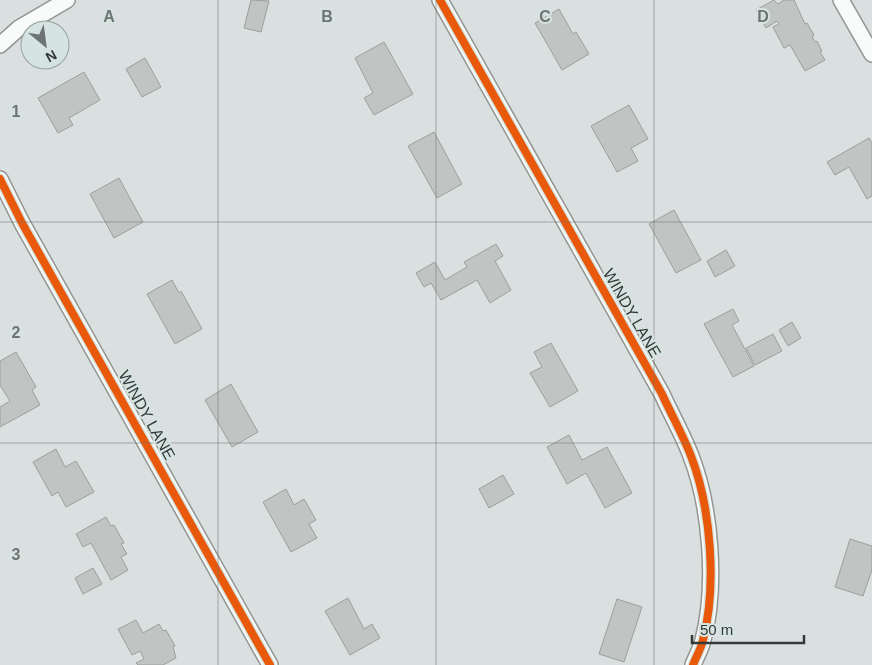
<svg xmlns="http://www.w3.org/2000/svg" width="872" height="665" font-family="Helvetica,sans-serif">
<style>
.building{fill:#c0c5c3;stroke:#9b9f9e}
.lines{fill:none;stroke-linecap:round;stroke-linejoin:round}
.street-casing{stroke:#919695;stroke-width:18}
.street{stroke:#f9fafa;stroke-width:15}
.cycleway-casing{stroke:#d6e4e1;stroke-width:11}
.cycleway{stroke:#e8590c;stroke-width:8}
.grid{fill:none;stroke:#6e7473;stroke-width:1;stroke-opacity:0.55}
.labels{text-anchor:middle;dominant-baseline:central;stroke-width:4;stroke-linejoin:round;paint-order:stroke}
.street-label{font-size:16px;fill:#343a39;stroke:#d6e4e1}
.grid-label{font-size:16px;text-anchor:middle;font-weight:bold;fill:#6e7473;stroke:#d6e4e1;stroke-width:4;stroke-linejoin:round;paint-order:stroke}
</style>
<rect width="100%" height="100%" fill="#dae0df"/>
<g class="building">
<polygon points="251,0 269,1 261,32 244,28"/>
<polygon points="774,0 778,4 784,0 794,0 805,24 807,23 814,35 812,36 815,42 817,41 822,51 820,52 825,60 805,71 790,45 784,48 773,27 779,24 777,21 766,28 756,10"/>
<polygon points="559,9 573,34 576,32 589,54 562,70 535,23"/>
<polygon points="384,42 413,94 374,115 364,98 373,93 355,58"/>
<polygon points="145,58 161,87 142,97 126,69"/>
<polygon points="84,72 100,100 69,118 73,125 58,133 38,98"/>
<polygon points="629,105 648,139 631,148 638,161 617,172 591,126"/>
<polygon points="434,132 462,184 437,198 408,146"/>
<polygon points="869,138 872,143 872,196 867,199 849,167 835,175 827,162"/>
<polygon points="119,178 143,222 114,238 90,194"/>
<polygon points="674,210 701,260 676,273 649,224"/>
<polygon points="496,244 503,256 495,261 511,290 490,303 477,280 441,300 431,283 424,287 416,273 435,262 445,280 467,267 464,262"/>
<polygon points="726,250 735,266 715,277 707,261"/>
<polygon points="172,280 179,293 181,291 202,329 175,344 147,294"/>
<polygon points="733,309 739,321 732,325 754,366 733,377 704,324"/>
<polygon points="792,322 801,338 788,346 779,330"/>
<polygon points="773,334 782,351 755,365 746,348"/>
<polygon points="551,343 578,391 550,407 530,373 542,367 534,352"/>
<polygon points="16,352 36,387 32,390 40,405 0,427 0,407 10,401 0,385 0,361"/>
<polygon points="231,384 258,432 232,447 205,400"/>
<polygon points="569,435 582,460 607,447 632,493 605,508 586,473 567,484 547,447"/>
<polygon points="56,449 65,467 76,461 94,492 66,507 58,492 52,496 33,462"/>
<polygon points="503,475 514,494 489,508 479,489"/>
<polygon points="286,489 294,505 304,499 316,520 309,524 317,538 291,552 263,502"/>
<polygon points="106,517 111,526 114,525 124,543 121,544 127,554 121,557 128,570 111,580 91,543 83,547 76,534"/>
<polygon points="850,539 872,546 872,570 863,596 835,587"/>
<polygon points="93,568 102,584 83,594 75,578"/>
<polygon points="348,598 364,629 372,624 380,638 350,655 325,611"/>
<polygon points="617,599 642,607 624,662 599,654"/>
<polygon points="136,620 143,633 159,624 163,631 166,630 175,646 173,647 176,658 163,665 138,665 136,663 144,659 140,651 132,655 118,629"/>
</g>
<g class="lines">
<defs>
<g id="street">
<path d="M440,0L662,394C671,414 683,435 691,456C711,508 717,586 703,640C701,649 696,657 693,665"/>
<polyline points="841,0 872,54"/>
<polyline points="0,45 19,28 67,0"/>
<polyline points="0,179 22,223 270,665"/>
</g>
</defs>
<use href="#street" class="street-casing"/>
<use href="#street" class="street"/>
<defs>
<g id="cycleway">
<path d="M440,0L662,394C671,414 683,435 691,456C711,508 717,586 703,640C701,649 696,657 693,665"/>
<polyline points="0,179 22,223 270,665"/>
</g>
</defs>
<use href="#cycleway" class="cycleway-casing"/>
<use href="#cycleway" class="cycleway"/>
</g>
<path class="grid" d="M218,0V665M436,0V665M654,0V665M0,222H872M0,443H872"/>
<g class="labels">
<g class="street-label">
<text transform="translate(632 313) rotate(60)">WINDY LANE</text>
<text transform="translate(147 415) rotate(61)">WINDY LANE</text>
</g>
</g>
<g class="grid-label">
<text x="109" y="22">A</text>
<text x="327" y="22">B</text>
<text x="545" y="22">C</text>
<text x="763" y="22">D</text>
<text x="16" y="117">1</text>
<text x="16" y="338">2</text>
<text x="16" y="560">3</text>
</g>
<g transform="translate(45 45) rotate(151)"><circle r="24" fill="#d6e4e1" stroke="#95a09e"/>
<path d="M0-4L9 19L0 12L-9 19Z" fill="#6e7473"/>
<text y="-8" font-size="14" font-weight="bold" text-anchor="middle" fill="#343a39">N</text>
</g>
<path d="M692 635v8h112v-8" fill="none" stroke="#343a39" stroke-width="2.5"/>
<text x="700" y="635" font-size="15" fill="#343a39" stroke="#d6e4e1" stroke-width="4" paint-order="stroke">50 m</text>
</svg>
